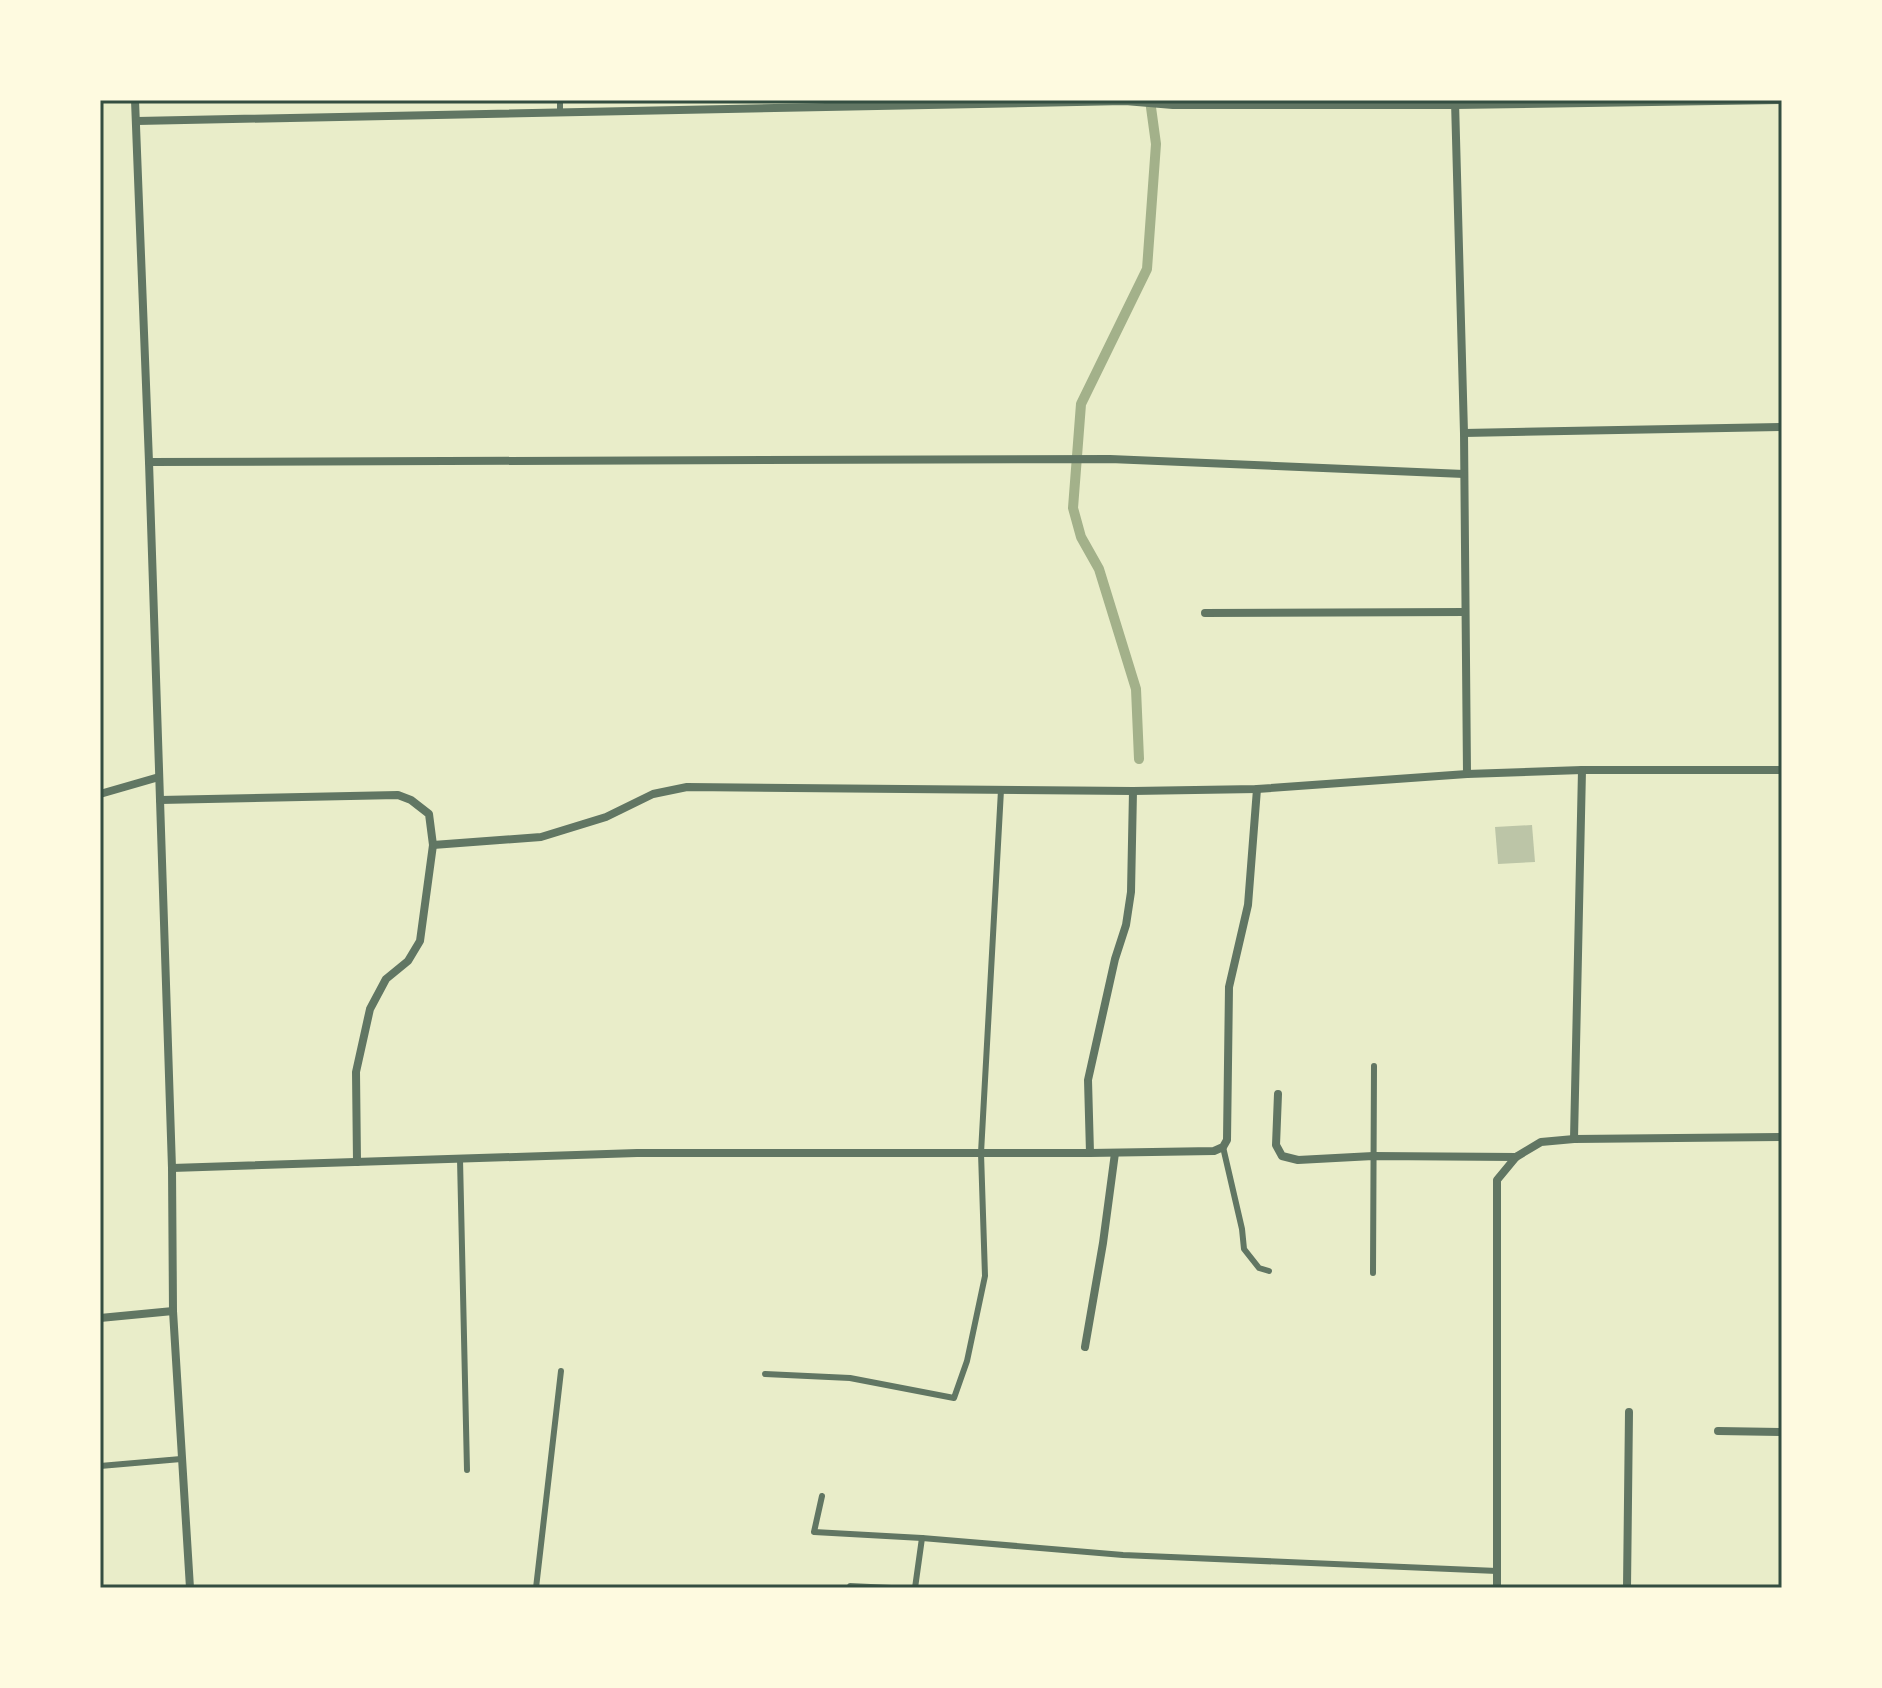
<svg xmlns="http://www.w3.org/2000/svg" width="1882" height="1688" font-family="'Libre Baskerville',serif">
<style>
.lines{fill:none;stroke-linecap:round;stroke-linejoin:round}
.stream{stroke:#a3b18a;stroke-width:10}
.building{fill:#bcc5a7}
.service{stroke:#617663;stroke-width:6}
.minor{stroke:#617663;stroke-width:8}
.neatline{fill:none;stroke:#344e41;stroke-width:3}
</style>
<rect width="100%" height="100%" fill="#e9edc9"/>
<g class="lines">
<polyline class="stream" points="1139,759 1136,689 1099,569 1081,537 1073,508 1081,404 1147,269 1156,144 1150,100"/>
</g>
<polygon class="building" points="1532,825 1535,862 1498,864 1495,827"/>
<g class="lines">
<g class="service">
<polyline points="560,100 560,113"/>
<polyline points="1223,1147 1242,1229 1244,1249 1259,1268 1269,1271"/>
<polyline points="460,1159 467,1470"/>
<polyline points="1373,1273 1374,1066"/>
<polyline points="765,1374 850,1378 954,1398 967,1361 985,1276 981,1153 1001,790"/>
<polyline points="100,1466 181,1459"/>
<polyline points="822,1496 814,1532 922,1538 1123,1555 1497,1571"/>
<polyline points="536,1588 561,1371"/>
<polyline points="849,1588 850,1586 891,1588"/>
<polyline points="915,1588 922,1538"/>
</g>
<g class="minor">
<polyline points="135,100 149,462 172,1168 173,1311 190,1588"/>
<polyline points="1455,101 1464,433 1467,774"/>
<polyline points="137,121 1125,101 1173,105 1455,105 1782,100"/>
<polyline points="1464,433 1782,427"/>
<polyline points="149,462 1110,459 1464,474"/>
<polyline points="1205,613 1465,612"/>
<polyline points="100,794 159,777"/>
<polyline points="160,800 398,795 411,800 429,814 433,845 420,941 408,961 386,979 370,1009 356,1072 357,1162"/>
<polyline points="433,845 541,837 606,817 653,794 687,787 1133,791 1257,789 1467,774 1582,770 1782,770"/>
<polyline points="1278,1094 1276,1145 1282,1156 1298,1160 1373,1156 1516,1157 1541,1142 1574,1139 1782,1137"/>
<polyline points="1574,1139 1582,770"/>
<polyline points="1090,1153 1088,1080 1115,959 1126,925 1131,892 1133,791"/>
<polyline points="172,1168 637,1153 1090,1153 1214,1151 1223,1147 1227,1140 1229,987 1248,905 1257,789"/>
<polyline points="100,1318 173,1311"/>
<polyline points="1085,1347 1103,1243 1115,1153"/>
<polyline points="1718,1431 1782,1432"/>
<polyline points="1497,1588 1497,1180 1516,1157"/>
<polyline points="1627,1588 1629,1412"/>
</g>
</g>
<rect width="1882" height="1688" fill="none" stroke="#fefae0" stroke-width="204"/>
<rect x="102" y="102" width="1678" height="1484" class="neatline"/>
</svg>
